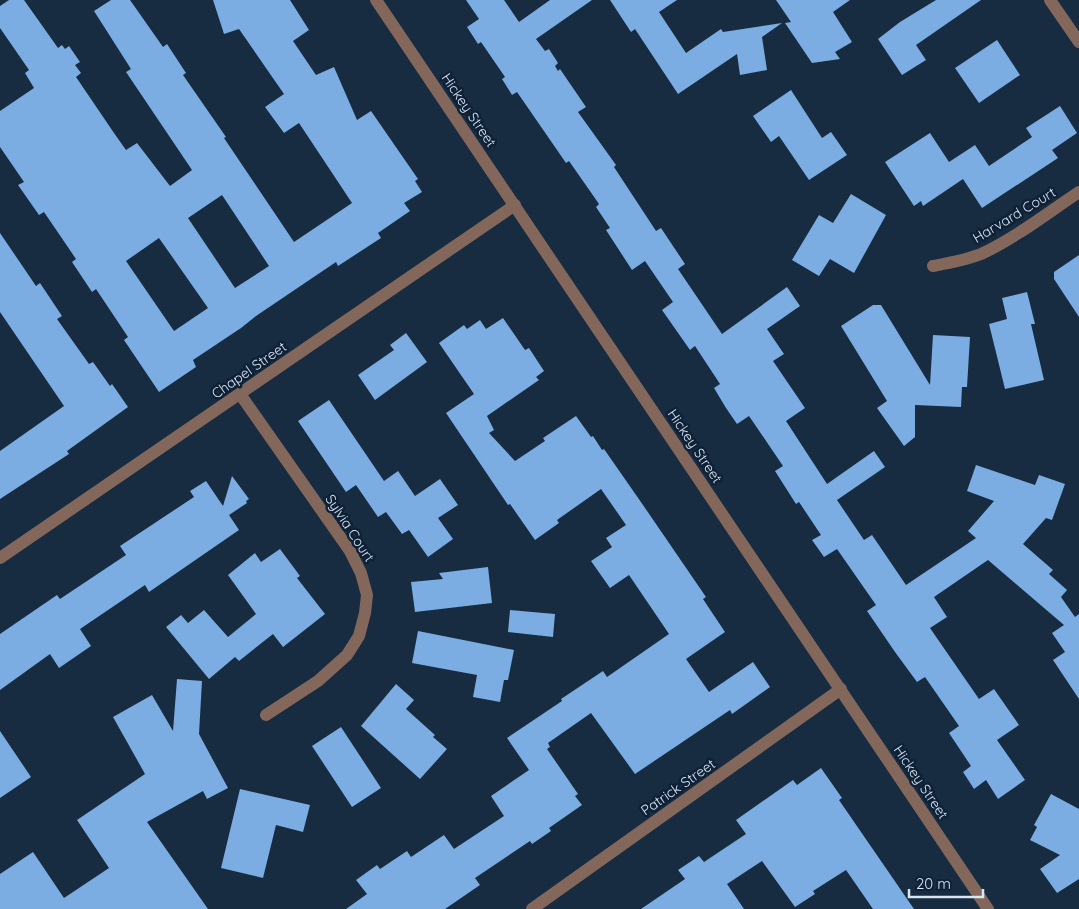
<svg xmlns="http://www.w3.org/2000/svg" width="1079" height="909" font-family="Quicksand,sans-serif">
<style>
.building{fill:#7bace2;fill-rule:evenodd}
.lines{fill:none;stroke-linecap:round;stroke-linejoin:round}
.minor{stroke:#84675b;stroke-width:12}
.labels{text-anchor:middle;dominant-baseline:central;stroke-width:5;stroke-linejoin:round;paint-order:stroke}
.street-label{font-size:14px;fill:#d8e5f3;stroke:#0e2136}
</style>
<rect width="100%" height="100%" fill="#172b41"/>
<g class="building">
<path d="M9,0H24L58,48L62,45L65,49L69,46L80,62L75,65L81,73L76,77L114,133L126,150L137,143L170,186L192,170L126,72L131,69L94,11L111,0H130L163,47L167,44L186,73L183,75L226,137L224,138L294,242L352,203L299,123L284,133L265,107L284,94L239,29L224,34L213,0H290L309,30L293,41L316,75L334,67L357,120L371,111L418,179L415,181L422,192L404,203L410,211L378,233L381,238L338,266L336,262L256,316L241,328L193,360L196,367L159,392L124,340L128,337L96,289L92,292L72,262L76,259L44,212L39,215L18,185L24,182L0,147V111L34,88L25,73L29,70L0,28V6ZM222,195L269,266L235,288L188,218ZM159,238L208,308L174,331L126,261Z"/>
<polygon points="466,0 504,0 519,22 550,0 592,0 536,39 545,51 549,49 558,63 555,66 558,71 560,69 586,107 578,112 616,165 614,167 656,231 661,228 685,264 678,269 722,334 787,287 800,306 767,329 784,354 773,361 805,408 786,421 827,484 874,451 885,467 837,500 864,540 872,535 906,585 976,538 968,531 994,501 967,491 976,465 1035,485 1039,475 1065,484 1052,520 1046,518 1023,544 1053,570 1049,574 1067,590 1061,597 1075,617 1079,614 1079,699 1053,660 1065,652 1052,633 1064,625 988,560 934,597 947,617 930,628 979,699 994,689 1019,725 997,740 1025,780 998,799 986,780 974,789 963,772 971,766 949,733 959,726 925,677 917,682 895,652 867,611 876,605 837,549 824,557 812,540 821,535 799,502 796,504 775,471 783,466 749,416 737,424 726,408 714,388 720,384 695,346 690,350 662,310 673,302 645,261 632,270 606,230 610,228 596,207 599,204 569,161 566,163 517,92 512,95 502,79 505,77 481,42 478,44 467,27 479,19"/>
<polygon points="610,0 677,0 659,12 686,53 721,29 723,32 782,23 762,37 767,70 740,75 737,54 678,94 635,29 631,32"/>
<polygon points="776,0 850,0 833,12 852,42 835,52 840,59 812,63 785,23 791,22"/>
<polygon points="936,0 981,0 916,45 926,60 902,75 878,39 900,22"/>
<polygon points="997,40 1020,75 979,103 955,68"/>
<polygon points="791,90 822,138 831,132 847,155 809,180 779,136 771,142 753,116"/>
<polygon points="1060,106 1077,133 1052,150 1058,158 982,208 963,179 923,206 921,201 914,206 885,162 930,133 949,162 975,145 989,166 1032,137 1026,128"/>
<polygon points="851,194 886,215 854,273 830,259 819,276 792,260 819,215 833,223"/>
<polygon points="0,233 36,286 40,283 62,316 57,319 89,364 93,362 110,386 112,384 128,407 67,451 69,454 0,499 0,451 64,406 0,312"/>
<polygon points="1079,255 1079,317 1054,279 1054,272"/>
<polygon points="1027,292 1035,324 1031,324 1044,380 1005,389 989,324 1007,319 1002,298"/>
<polygon points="873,305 881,305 930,385 933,335 970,337 967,387 962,387 961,407 915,405 915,437 904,446 877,408 887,401 841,326"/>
<polygon points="503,318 525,350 529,348 544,371 536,377 539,380 487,416 494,430 489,433 515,461 545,441 543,438 576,416 591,437 593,436 602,450 604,449 643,505 706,597 703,599 725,632 686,659 709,692 753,662 770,687 732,714 730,710 635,774 591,713 548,743 550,747 547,749 578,794 575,796 582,805 549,828 551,831 532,844 530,841 475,878 480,885 445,909 346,909 367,894 356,880 377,865 380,869 407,851 411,857 444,835 454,849 504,816 491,796 529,770 507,738 562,701 561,699 603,671 607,677 669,634 629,575 610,588 591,561 612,547 606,538 626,525 601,489 557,520 559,523 535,540 510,504 508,505 446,413 474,394 439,343 464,325 467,329 480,320 486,329"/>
<polygon points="406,333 427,362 375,400 358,375 394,350 390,345"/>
<polygon points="329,400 384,481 398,471 415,496 440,479 458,505 438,518 453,539 428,557 409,530 402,534 386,512 378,517 356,485 346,492 298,421"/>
<polygon points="232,476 249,499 246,501 247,503 229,515 239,530 149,592 145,585 80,629 91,646 59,668 50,654 0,690 0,634 57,595 60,599 126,555 120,546 194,497 190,491 206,481 223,506"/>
<polygon points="280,549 300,576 297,578 325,614 283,647 273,634 239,661 235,657 209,679 166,627 181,615 188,623 204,610 228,637 256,614 228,575 255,553 261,562"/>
<polygon points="488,567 492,603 415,612 411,582 443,579 439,573"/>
<polygon points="510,610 555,614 553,637 508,632"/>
<polygon points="418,631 514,650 508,680 504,680 500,702 473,697 477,675 412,663"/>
<polygon points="177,679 202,681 199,734 228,788 207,799 203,791 147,822 208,909 0,909 0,874 33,852 64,898 109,868 77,820 145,774 113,717 152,695 173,731"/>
<polygon points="396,684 414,700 406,709 435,735 433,737 447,749 420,779 361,726"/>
<polygon points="341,727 381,788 352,807 312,746"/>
<polygon points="0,731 31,777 0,798"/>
<polygon points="821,768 842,798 839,800 914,909 873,909 846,870 813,891 815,894 795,907 762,861 727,884 744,909 641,909 685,879 678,870 699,856 704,862 746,834 736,820 793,780 797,785"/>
<polygon points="240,789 310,805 303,832 276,825 263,878 221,868"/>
<polygon points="1051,794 1079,809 1079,879 1057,893 1040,869 1060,855 1030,840 1037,827 1034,825"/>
</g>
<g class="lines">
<g class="minor">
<polyline points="376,0 988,909"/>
<polyline points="1050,0 1079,42"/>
<path d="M933,266C949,263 966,260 981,254C1014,239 1049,212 1079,192"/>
<polyline points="240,394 350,551 361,573 367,595 365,613 359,636 347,655 318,681 266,715"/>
<polyline points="0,558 515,205"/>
<polyline points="532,909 841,689"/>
</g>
</g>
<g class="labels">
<g class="street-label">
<text transform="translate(469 110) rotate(56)">Hickey Street</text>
<text transform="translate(1014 215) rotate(-31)">Harvard Court</text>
<text transform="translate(249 370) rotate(-35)">Chapel Street</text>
<text transform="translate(695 446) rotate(56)">Hickey Street</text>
<text transform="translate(350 528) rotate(57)">Sylvia Court</text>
<text transform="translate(921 782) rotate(56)">Hickey Street</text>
<text transform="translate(678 787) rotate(-35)">Patrick Street</text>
</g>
</g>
<path d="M909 889v8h74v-8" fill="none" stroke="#d8e5f3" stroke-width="2.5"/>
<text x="916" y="889" font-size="15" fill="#d8e5f3" stroke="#0e2136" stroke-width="4" paint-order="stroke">20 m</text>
</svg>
